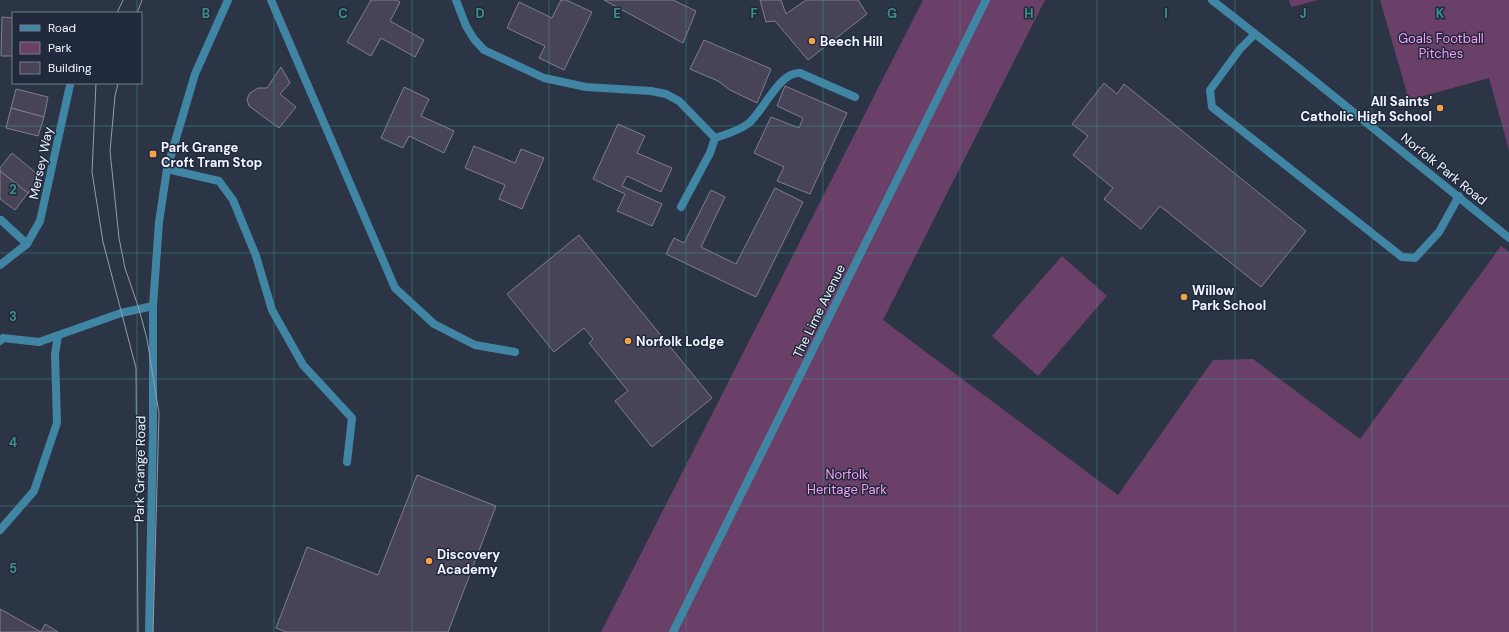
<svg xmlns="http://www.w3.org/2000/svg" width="1509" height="632" font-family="'DM Sans',sans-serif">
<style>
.green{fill:#6a4069}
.building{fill:#484458;stroke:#817c92}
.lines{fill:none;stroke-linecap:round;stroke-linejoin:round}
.service{stroke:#4185a5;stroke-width:8}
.minor{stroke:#4185a5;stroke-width:8}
.tertiary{stroke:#4185a5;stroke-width:8}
.tram{stroke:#959ca9;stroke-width:1}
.grid{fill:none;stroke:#3c8f8b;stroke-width:1;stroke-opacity:0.55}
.poi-dot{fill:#f6a247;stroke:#212a3c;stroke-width:1.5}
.labels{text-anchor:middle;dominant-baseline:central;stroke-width:3;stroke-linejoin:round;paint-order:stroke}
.park-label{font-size:13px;fill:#f99df6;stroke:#212a3c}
.poi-label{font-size:13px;font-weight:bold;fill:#f0f5ff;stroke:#212a3c;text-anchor:start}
.street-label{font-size:13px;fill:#f0f5ff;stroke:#212a3c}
.grid-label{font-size:13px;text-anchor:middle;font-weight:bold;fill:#3c8f8b;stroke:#212a3c;stroke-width:3;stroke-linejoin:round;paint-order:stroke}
</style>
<rect width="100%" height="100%" fill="#2b3546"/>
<g class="green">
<polygon points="923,0 1045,0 883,320 1118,495 1213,360 1253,359 1360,439 1501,246 1509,252 1509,632 601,632"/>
<polygon points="1289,0 1318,0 1291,7"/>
<polygon points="1380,0 1509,0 1509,150 1489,78 1409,100"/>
<polygon points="1062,256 1107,296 1038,376 992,336"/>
</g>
<g class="building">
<polygon points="371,0 396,0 400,2 390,21 424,40 415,57 381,38 371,56 347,42"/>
<polygon points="561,0 566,0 592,12 564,70 539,58 545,46 507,28 519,2 552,18"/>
<polygon points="604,0 673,0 696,11 683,43"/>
<polygon points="760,0 781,0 786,14 806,0 858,0 867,14 808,60 775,21 766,22"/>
<polygon points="2,17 13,18 13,56 1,56"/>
<polygon points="704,40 771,69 757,103 730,90 718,81 690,69"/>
<polygon points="281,67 290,83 280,94 296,107 279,128 249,106 247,99 250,93 258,88 267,88"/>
<polygon points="1104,83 1117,94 1124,84 1306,231 1261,287 1160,206 1141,229 1104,199 1113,188 1073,155 1088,136 1072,124"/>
<polygon points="785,86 847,113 810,194 777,181 784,167 754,153 771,117 799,128 803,118 777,106"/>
<polygon points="404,87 429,99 421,116 454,131 444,153 409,136 403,148 381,138"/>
<polygon points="16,89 48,97 44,117 11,108"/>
<polygon points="11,108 44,117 38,136 6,128"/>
<polygon points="618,124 645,136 637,153 672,168 661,192 627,176 622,186 662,204 652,226 617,211 625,194 593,179"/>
<polygon points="474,146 515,163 521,149 544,158 522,209 499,199 505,185 465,168"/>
<polygon points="12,153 41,177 28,193 0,171 0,168"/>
<polygon points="0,171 28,193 15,210 0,199"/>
<polygon points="775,188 803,202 756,297 666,254 674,238 684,243 711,190 725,197 701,247 736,264"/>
<polygon points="579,235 712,398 652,447 615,401 628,391 589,343 593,339 584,328 554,352 507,294"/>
<polygon points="417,475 496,506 448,632 286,632 276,628 307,547 378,575"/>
<polygon points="0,609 41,632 45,624 58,632 0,632"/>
</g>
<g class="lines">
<g class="service">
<polyline points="271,0 395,288 434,324 475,345 515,352"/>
<polyline points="1255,34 1240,49 1210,90 1212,107 1402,257 1415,258 1439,232 1459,196"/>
<path d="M715,138C727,134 739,131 749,123C764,110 780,71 800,73L855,97"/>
<polyline points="167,169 219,181 233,200 256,256 272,310 303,365 352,418 347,462"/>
<polyline points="40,221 70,85"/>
<polyline points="0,341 3,338 39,342"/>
<polyline points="673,632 986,0"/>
</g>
<g class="minor">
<polyline points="456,0 466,26 474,39 484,50 544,78 586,87 651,91 666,94 679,101 715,138 710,153 681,207"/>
<polyline points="1212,0 1300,69 1509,238"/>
<polyline points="1,220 27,244"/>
<polyline points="0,265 27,244 40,221"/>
<polyline points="39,342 121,313 153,306"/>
<polyline points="0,530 34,491 57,423 55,354 58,336"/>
</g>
<polyline class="tertiary" points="149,632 153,429 153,306 159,222 167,169 195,74 228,0"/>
<g class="tram">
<polyline points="117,13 123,0"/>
<polyline points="137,13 142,0"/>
<polyline points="96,83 92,172 103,242 136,368 138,632"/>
<polyline points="118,83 115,96 110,151 119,238 125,268 139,309 147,339 159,413 153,632"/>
</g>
</g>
<path class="grid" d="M137,0V13M274,0V632M412,0V632M549,0V632M686,0V632M823,0V632M960,0V632M1097,0V632M1235,0V632M1372,0V632M137,83V632M0,126H1509M0,253H1509M0,379H1509M0,506H1509"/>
<g class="poi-dot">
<circle cx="812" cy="41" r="4"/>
<circle cx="1440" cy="108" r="4"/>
<rect x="149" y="150" width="8" height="8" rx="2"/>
<circle cx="1184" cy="297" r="4"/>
<circle cx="628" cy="341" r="4"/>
<circle cx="429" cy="561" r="4"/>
</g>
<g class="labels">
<g class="park-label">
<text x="1441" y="38">Goals Football<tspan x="1441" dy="15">Pitches</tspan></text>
<text x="847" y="474">Norfolk<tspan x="847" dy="15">Heritage Park</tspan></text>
</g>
<g class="poi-label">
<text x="820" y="41">Beech Hill</text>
<text x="1432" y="101" text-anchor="end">All Saints'<tspan x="1432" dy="15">Catholic High School</tspan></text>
<text x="161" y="147">Park Grange<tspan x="161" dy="15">Croft Tram Stop</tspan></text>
<text x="1192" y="290">Willow<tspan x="1192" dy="15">Park School</tspan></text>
<text x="636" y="341">Norfolk Lodge</text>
<text x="437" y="554">Discovery<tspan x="437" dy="15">Academy</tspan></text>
</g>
<g class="street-label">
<text transform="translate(41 163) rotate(-78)">Mersey Way</text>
<text transform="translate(1444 169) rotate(39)">Norfolk Park Road</text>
<text transform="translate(819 311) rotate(-64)">The Lime Avenue</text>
<text transform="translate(140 469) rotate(-89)">Park Grange Road</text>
</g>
</g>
<g class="grid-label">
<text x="206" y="18">B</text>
<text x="343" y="18">C</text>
<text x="480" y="18">D</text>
<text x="617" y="18">E</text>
<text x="754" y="18">F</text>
<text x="892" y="18">G</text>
<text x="1029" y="18">H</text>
<text x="1166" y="18">I</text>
<text x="1303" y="18">J</text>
<text x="1440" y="18">K</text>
<text x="13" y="194">2</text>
<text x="13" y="321">3</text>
<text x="13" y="447">4</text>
<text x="13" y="573">5</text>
</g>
<rect x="12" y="12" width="130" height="72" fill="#212a3c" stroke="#747b8a"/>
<rect x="20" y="25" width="20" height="6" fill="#4185a5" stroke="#747b8a"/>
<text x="48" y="32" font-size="12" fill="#f0f5ff">Road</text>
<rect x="20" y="42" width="20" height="12" fill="#6a4069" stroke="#747b8a"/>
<text x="48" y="52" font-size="12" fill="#f0f5ff">Park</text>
<rect x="20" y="62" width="20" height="12" fill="#484458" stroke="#747b8a"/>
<text x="48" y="72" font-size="12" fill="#f0f5ff">Building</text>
</svg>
